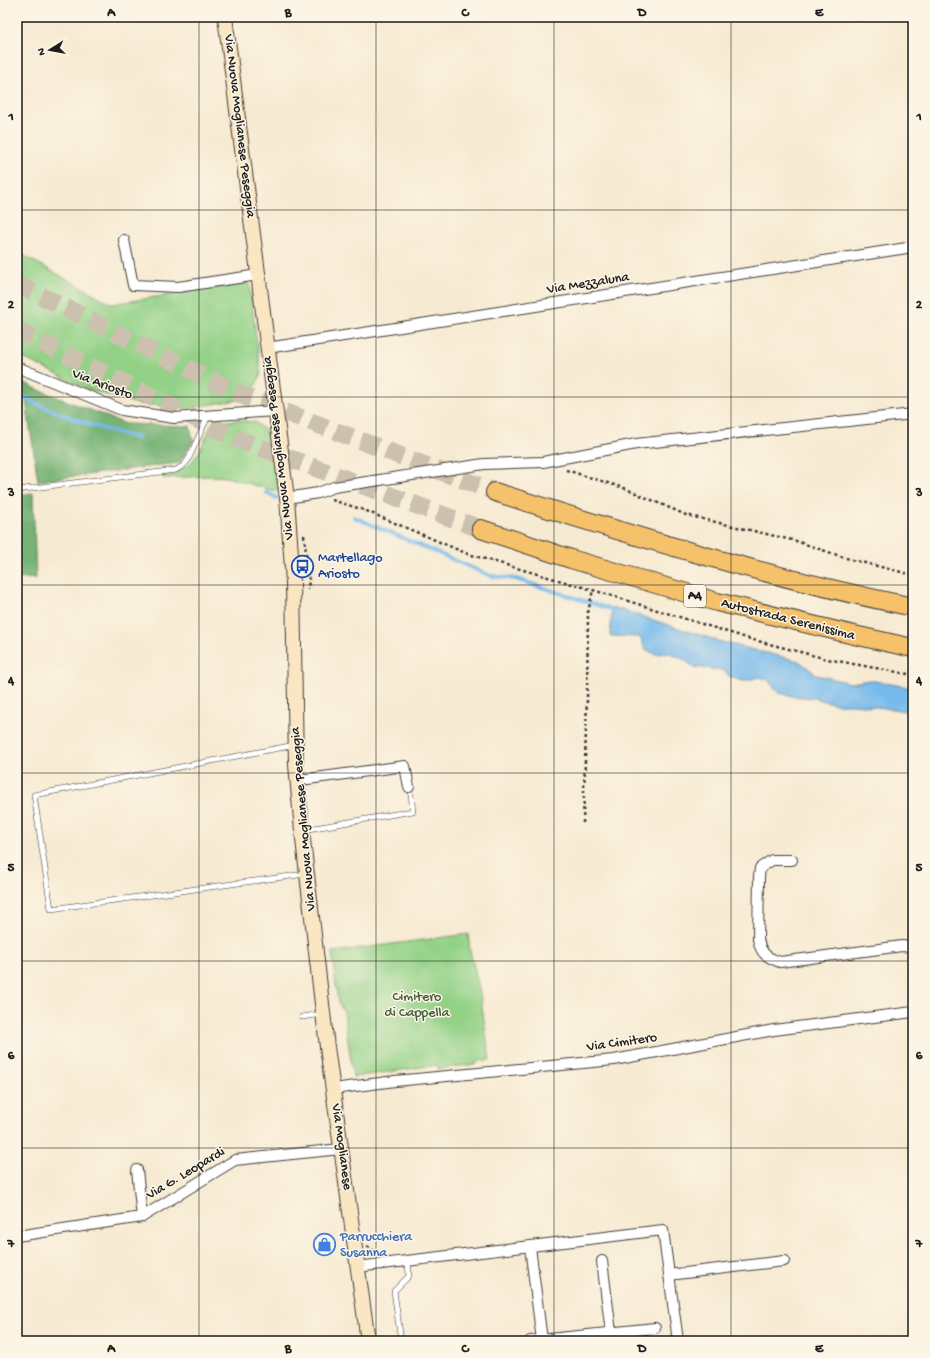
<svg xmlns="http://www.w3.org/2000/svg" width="930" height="1358" font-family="'Gochi Hand',sans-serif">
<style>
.green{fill:#93d187;stroke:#587652}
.forest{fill:#76b374;stroke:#496848}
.water{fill:#76baec;stroke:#496b84}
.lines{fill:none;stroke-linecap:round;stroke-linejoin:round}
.stream{stroke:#76baec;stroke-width:4}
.motorway-tunnel{stroke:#cbc1ae;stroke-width:18;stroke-dasharray:18 9;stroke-linecap:butt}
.service-casing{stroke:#3d3b37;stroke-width:6}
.minor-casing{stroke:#3d3b37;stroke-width:12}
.secondary-casing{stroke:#3d3b37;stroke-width:16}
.motorway-casing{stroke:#3d3b37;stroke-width:20}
.path{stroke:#3d3b37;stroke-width:2.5;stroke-dasharray:3 3;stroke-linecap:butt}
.service{stroke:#fff;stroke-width:5}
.minor{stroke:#fff;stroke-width:10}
.secondary{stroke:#fbe6c4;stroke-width:14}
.motorway{stroke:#f5c16b;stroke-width:18}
.grid{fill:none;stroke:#1c1c1c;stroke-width:1;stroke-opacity:0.55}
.labels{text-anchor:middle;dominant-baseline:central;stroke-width:3;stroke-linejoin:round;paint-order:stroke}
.shield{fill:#fcf5e5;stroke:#5f5d58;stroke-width:1}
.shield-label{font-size:13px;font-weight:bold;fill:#1c1c1c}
.street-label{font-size:14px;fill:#1c1c1c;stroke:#fcf5e5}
.transit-label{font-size:14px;fill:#164399;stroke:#fcf5e5;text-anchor:start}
.park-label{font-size:14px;fill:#465b41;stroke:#fcf5e5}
.shop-label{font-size:14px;fill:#366cbe;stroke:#fcf5e5;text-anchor:start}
.neatline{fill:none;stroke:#1c1c1c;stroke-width:1.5}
.grid-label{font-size:13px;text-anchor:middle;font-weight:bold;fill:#1c1c1c}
</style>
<rect width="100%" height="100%" fill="#fcf5e5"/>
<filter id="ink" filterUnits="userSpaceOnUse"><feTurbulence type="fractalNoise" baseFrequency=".025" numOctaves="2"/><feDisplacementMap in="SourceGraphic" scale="8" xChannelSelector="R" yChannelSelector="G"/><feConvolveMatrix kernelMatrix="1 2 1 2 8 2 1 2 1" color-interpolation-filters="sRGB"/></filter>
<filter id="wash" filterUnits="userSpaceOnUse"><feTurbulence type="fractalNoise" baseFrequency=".012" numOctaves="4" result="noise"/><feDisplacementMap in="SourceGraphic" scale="16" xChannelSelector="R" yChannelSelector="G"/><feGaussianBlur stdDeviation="0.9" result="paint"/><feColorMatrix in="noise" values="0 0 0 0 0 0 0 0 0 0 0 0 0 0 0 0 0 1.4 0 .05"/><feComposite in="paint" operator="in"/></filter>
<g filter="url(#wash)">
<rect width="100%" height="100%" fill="#f7ead2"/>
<g class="green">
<polygon points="17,252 112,304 249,282 261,374 254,389 238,400 188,408 138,404 87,389 17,355"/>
<path d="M238,420L255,422L266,431L272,442L278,492L226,477L211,476L163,478V475C171,473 180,471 187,466C200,457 205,436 213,423Z"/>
<polygon points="468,934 470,951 479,987 490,1060 478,1061 476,1064 438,1069 437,1065 353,1077 344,1012 338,1003 332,952"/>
</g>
<g class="forest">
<polygon points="23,382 39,390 126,424 190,426 193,441 179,463 38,481"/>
<polygon points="33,493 36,578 17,579 17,495"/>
</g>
<polygon class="water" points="612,607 722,642 799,661 817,675 851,683 869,680 913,688 913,712 855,704 836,704 814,698 792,696 779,693 768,680 760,677 743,681 730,677 723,670 694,667 683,659 670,653 655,654 645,649 640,637 610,636"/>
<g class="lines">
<g class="stream">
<path d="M17,394C57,414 94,428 138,438"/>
<polyline points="266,492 277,498"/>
<polyline points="354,517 491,576 516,579 616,611"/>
</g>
</g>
</g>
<g filter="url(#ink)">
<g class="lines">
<g class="motorway-tunnel">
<polyline points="17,284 246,397 495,492"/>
<polyline points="17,330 237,439 481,529"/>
</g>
<defs>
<g id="service">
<polyline points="17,490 176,470 184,465 188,460 208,416"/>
<polyline points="295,745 34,795 51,909 305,874"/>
<polyline points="303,830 413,811 411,795"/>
<polyline points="302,1017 322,1014"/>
<polyline points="401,1341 394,1291 409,1276 408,1261"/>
</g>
<g id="minor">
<polyline points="124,240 133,285 178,287 258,275"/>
<polyline points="267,348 913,247"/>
<polyline points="17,367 122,410 174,418 275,411"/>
<polyline points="287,498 318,493 334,487 484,464 543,462 636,444 913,414"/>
<polyline points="298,779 308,779 405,766 409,787"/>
<path d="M792,860H772L760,868L759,877L758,939C761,954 766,957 780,962L902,946L913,947"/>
<polyline points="333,1089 395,1081 614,1060 774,1030 913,1012"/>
<polyline points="137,1170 142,1217"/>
<polyline points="17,1236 142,1217 235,1160 341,1149"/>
<polyline points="530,1247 542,1340"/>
<polyline points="602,1261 611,1332"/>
<polyline points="357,1267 663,1230 678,1341"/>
<polyline points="669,1275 784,1261"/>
<polyline points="530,1341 655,1328"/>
</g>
<polyline id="secondary" points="225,17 287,498 293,582 296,765 302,831 327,1047 368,1341"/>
<g id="motorway">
<path d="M495,492C633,536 771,578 913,607"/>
<polyline points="481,529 571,559 717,602 854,635 913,648"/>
</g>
</defs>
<use href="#service" class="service-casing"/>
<use href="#minor" class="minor-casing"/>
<use href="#secondary" class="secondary-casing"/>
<use href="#motorway" class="motorway-casing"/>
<g class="path">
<polyline points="566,470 624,488 686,515 796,541 849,559 913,575"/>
<polyline points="332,500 364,510 468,554 593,590 750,639 827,659 913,675"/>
<polyline points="304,535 309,579 308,590"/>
<polyline points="583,823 587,699 588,612 593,590"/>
<polyline points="367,1246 377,1253"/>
</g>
<use href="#service" class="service"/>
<use href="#minor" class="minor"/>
<use href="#secondary" class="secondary"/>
<use href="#motorway" class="motorway"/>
</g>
</g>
<path class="grid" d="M199,17V1341M376,17V1341M554,17V1341M731,17V1341M17,210H913M17,397H913M17,585H913M17,773H913M17,961H913M17,1148H913"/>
<defs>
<symbol id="bus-ring" viewBox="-11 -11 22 22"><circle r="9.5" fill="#fcf5e5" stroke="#1a4fb4" stroke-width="1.5"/><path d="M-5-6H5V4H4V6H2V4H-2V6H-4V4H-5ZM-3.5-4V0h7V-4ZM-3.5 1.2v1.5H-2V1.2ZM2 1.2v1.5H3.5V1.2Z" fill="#1a4fb4"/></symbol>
<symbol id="shop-ring" viewBox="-11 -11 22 22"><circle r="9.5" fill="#fcf5e5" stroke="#3f7fe0" stroke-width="1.5"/><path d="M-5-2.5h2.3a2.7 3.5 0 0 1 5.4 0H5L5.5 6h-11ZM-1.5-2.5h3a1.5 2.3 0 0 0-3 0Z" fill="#3f7fe0"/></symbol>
</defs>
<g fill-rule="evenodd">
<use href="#bus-ring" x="290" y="554" width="25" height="25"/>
<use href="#shop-ring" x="312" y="1232" width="25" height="25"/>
</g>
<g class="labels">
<rect class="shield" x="684" y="585" width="22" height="22" rx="3"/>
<g class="shield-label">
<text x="695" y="596">A4</text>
</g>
<g class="street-label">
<text transform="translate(239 126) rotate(83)">Via Nuova Moglianese Peseggia</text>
<text transform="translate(588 284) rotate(-9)">Via Mezzaluna</text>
<text transform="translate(102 385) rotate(21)">Via Ariosto</text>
<text transform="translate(279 448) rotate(-97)">Via Nuova Moglianese Peseggia</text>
<text transform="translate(788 620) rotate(14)">Autostrada Serenissima</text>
<text transform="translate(304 819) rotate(-95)">Via Nuova Moglianese Peseggia</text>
<text transform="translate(622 1043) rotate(-8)">Via Cimitero</text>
<text transform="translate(341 1147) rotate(82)">Via Moglianese</text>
<text transform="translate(186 1174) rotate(-31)">Via G. Leopardi</text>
</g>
<g class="transit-label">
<text x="318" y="558">Martellago<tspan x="318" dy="16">Ariosto</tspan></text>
</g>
<g class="park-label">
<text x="417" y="997">Cimitero<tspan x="417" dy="16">di Cappella</tspan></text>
</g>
<g class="shop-label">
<text x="340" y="1237">Parrucchiera<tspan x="340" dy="16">Susanna</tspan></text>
</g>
</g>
<rect width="930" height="1358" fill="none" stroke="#fcf5e5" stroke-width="44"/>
<g transform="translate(50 50) rotate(259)" stroke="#fcf5e5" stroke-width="3" paint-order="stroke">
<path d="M0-3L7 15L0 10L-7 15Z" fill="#1c1c1c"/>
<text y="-6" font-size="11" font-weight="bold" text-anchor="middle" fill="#1c1c1c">N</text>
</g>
<rect x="22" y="22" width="886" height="1314" class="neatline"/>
<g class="grid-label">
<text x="111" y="16">A</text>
<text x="288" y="16">B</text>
<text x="465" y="16">C</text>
<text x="642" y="16">D</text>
<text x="819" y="16">E</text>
<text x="11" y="120">1</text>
<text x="919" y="120">1</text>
<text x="11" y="308">2</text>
<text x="919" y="308">2</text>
<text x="11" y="496">3</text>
<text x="919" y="496">3</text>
<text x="11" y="684">4</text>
<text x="919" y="684">4</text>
<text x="11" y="871">5</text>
<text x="919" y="871">5</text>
<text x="11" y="1059">6</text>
<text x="919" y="1059">6</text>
<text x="11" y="1247">7</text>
<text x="919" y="1247">7</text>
<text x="111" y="1352">A</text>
<text x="288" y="1352">B</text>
<text x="465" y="1352">C</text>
<text x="642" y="1352">D</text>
<text x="819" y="1352">E</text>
</g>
</svg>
